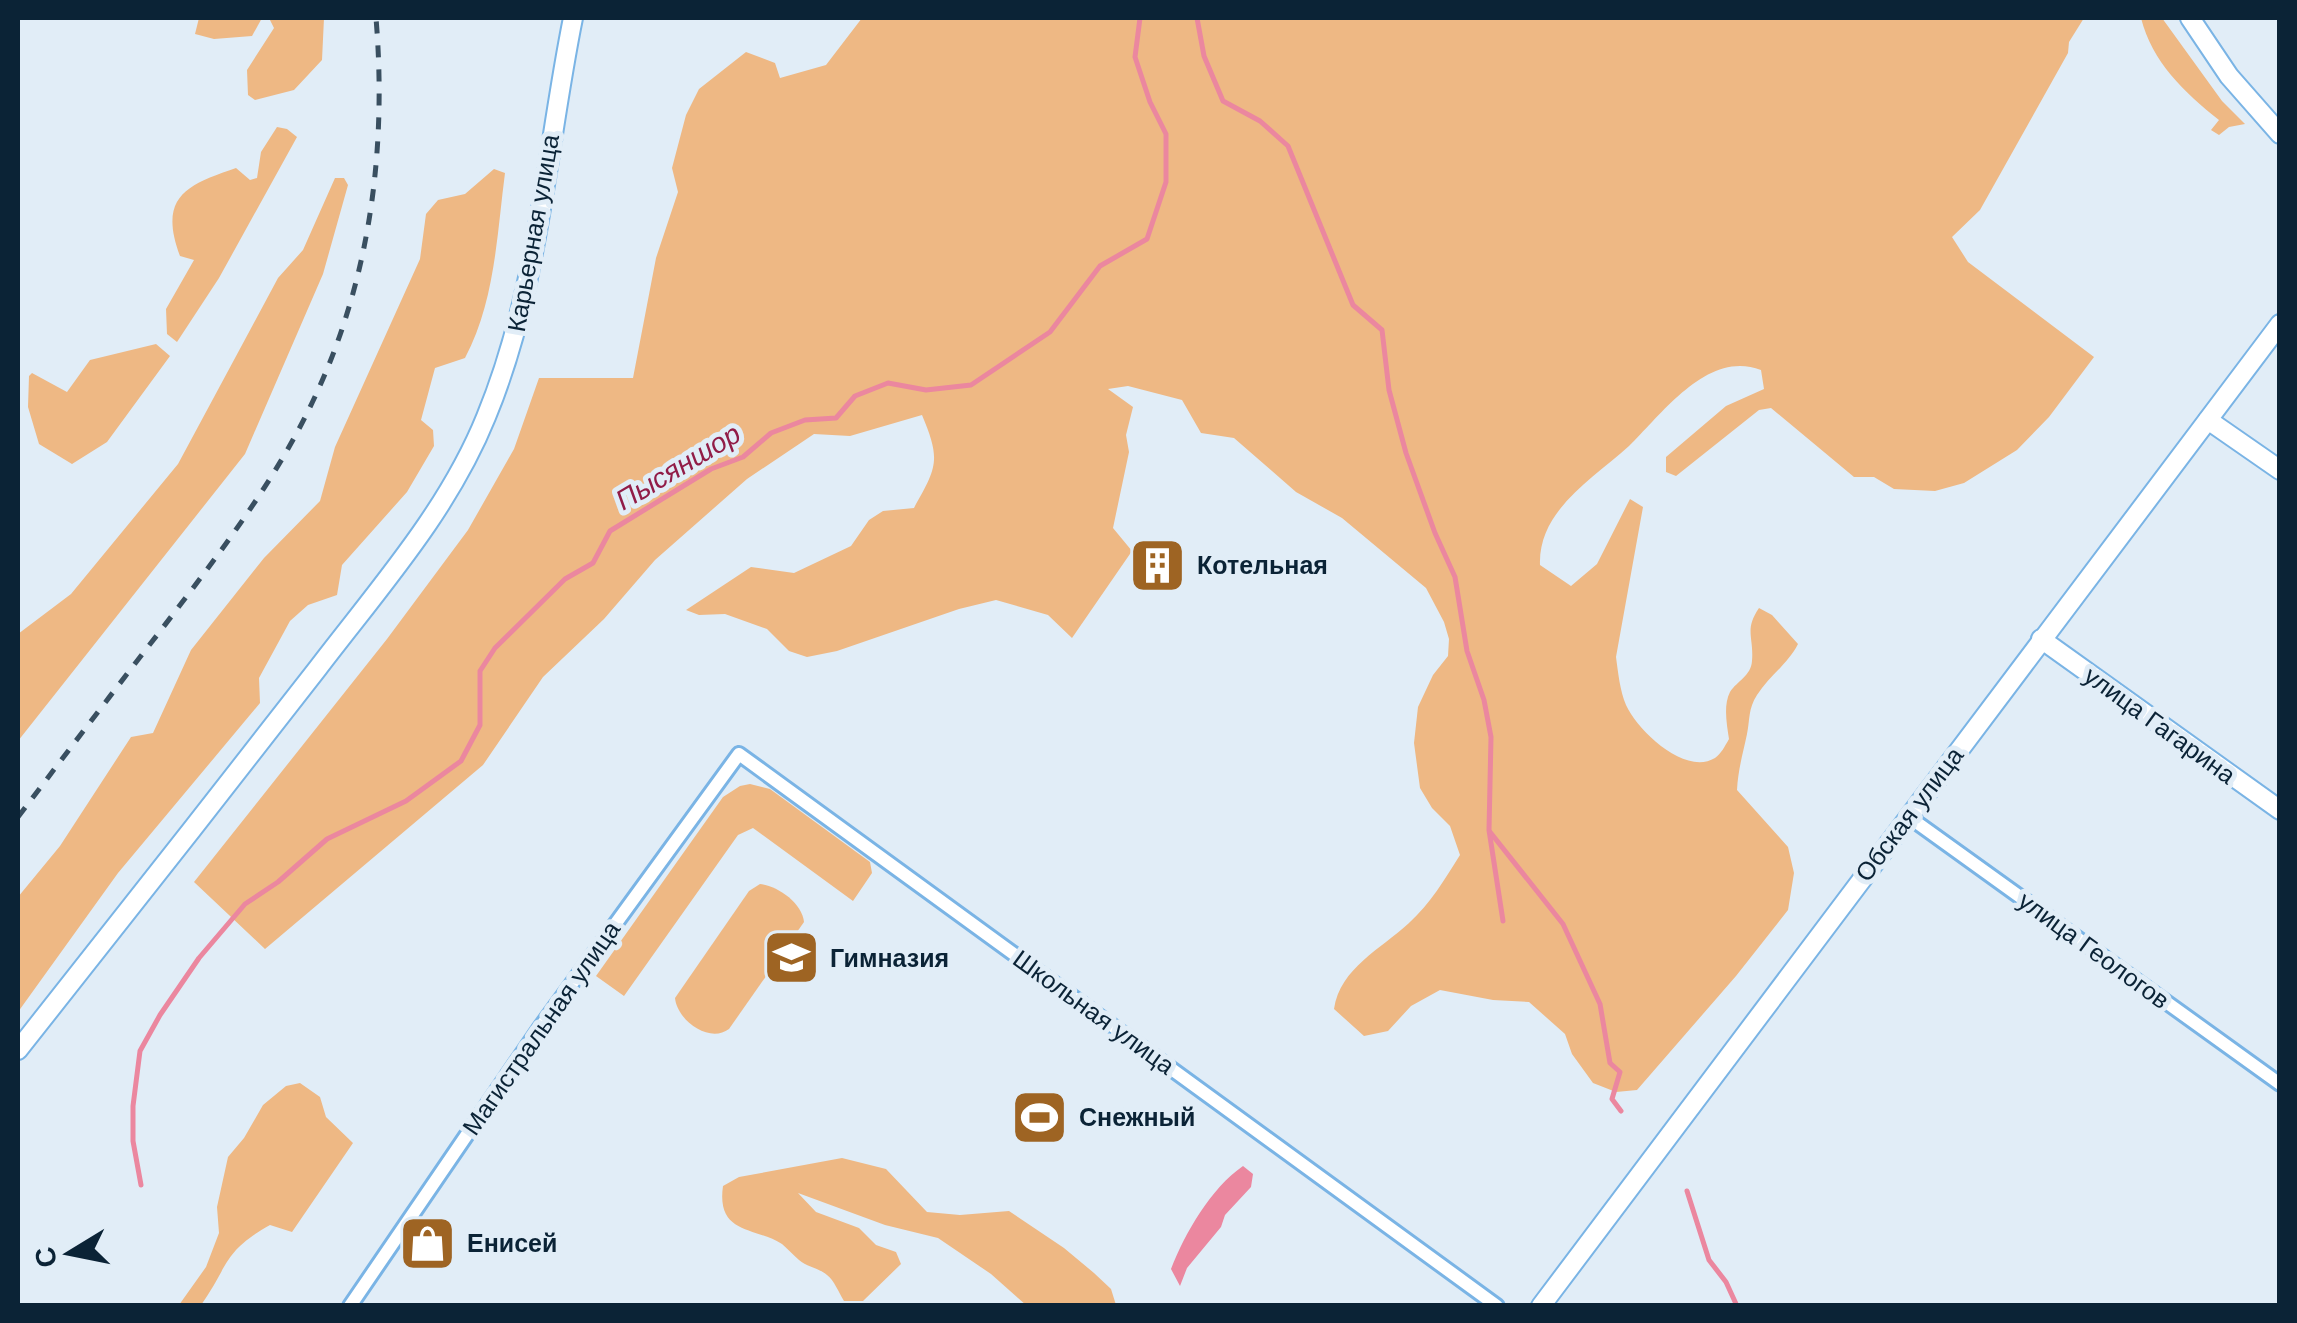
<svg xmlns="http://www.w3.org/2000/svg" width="2297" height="1323" font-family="Helvetica,sans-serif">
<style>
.green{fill:#eeb884}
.water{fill:#eb879f}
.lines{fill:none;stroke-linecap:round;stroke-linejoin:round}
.stream{stroke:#eb879f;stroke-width:5}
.street-casing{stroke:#7ab4e5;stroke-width:18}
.secondary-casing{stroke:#7ab4e5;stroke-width:22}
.street{stroke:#fff;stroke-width:12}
.secondary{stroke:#fff;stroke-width:18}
.rail{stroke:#394f60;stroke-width:5;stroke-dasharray:12 12;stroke-linecap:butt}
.labels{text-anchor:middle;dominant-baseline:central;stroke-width:10;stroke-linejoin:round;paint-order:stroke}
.street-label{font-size:25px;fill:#0b2336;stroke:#e1edf7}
.poi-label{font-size:25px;font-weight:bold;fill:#0b2336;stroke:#e1edf7;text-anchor:start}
.water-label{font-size:28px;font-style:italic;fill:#911c47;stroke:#e1edf7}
</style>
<rect width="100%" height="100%" fill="#e1edf7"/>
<g class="green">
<polygon points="199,18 262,18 252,36 214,39 195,34"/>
<polygon points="269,18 324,18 322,60 294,90 255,100 248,95 247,70 274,28"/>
<path d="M862,18H2084L2069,42L2068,53L1980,210L1952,237L1968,262L2094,357L2049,417L2017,450L1964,483L1935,491L1894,489L1874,477H1854L1771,408L1759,410L1676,476L1666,472V457L1726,406L1764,389L1761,370C1708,349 1662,414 1629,446C1593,479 1538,510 1540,565L1571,586L1597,564L1630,499L1643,507L1616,657C1618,672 1620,691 1626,705C1638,731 1685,776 1715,758C1721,754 1725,746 1729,739C1727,725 1723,706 1730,692C1737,681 1751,676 1752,661C1754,637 1744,630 1759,608L1772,615L1798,644C1788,664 1769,676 1757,695C1748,709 1750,719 1747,734C1743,753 1738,770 1737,790L1788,847L1794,873L1788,910L1736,976L1637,1090L1616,1092L1593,1083L1572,1054L1565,1034L1529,1002L1493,1000L1440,990L1411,1006L1388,1031L1364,1036L1334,1009C1340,968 1381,949 1409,923C1430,904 1445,879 1460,855L1450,826L1432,808L1420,788L1414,743L1418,707L1433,675L1448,656L1449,639L1444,622L1426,588L1342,518L1296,492L1234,438L1201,433L1182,400L1128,386L1108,389L1133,407L1126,435L1129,452L1113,528L1132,551L1072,638L1048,615L996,600L959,609L837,651L807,657L789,651L767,629L725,614L699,615L686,610L751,567L794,573L851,546L869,520L883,511L914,508C937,467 941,460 922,415L850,436L814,434L747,479L655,560L604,619L543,677L483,765L265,949L194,882L387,639L468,530L514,449L539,378H633L656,258L678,192L672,168L686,115L699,89L746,52L775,63L780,78L826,65Z"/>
<path d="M2141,18H2162L2222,101L2245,124L2229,127L2219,135L2211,130L2219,120C2184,92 2152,62 2141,18Z"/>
<path d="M277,127L287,129L297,137L219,278L177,342L167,334L166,309L194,260L180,256C158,197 186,185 236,168L250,180L257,178L261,152Z"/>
<path d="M494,169L505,173C497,234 495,302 465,358L435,368L421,420L433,430L434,446L407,492L342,565L337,595L308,605L290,621L259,678L260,703L118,873L18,1012V897L60,846L131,737L153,733L191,650L264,558L320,501L335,447L420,259L426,214L438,200L465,194Z"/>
<polygon points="335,178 344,178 348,185 323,274 245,454 18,741 18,634 71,594 178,464 278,278 303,250"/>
<polygon points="156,344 170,356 107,442 72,464 39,444 28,407 29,376 32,373 67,392 90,360"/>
<polygon points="750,784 770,789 870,862 872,873 853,901 753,828 738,835 624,996 596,976 723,797 740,786"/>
<path d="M760,884C778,886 802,903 804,922L729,1029C709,1044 677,1020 675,998L749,891Z"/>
<path d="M300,1083L320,1097L326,1117L353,1143L292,1232L270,1225C222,1252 229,1266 201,1305H179L206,1267L219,1233L217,1207L228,1157L244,1138L263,1105L286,1086Z"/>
<path d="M842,1158L886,1169L927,1212L960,1215L1009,1211L1064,1248L1094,1273L1111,1289L1116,1305H1026L991,1274L938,1238L885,1225L798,1193L816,1212L859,1228L876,1245L896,1252L901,1264L863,1301H844C839,1293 834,1280 827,1275C819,1268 807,1267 799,1260C793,1255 788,1249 782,1244C756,1227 716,1235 723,1186L739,1177Z"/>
</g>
<path class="water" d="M1243,1166L1253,1174L1251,1187L1225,1215L1221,1227L1187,1268L1180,1286L1171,1269C1185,1233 1211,1188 1243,1166Z"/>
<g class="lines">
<g class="stream">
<polyline points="1197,18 1204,56 1223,101 1260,121 1288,146 1353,305 1382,330 1389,390 1406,453 1435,533 1455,577 1467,651 1484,700 1491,737 1489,830 1503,921"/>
<polyline points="1490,832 1563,924 1600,1004 1610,1063 1620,1072 1612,1099 1621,1111"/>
<polyline points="141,1185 133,1141 133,1106 140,1051 160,1015 199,958 245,904 278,882 327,839 406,801 461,761 480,725 480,671 495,648 565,579 593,563 610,531 711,469 743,457 771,433 805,420 836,418 855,396 888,383 926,390 971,385 1050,332 1100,266 1147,239 1166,182 1166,134 1150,102 1135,57 1140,18"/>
<polyline points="1687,1191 1709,1260 1726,1282 1737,1306"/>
</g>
<defs>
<g id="street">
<polyline points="1909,817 2280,1084"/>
<polyline points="350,1306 539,1029 739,754 1497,1306"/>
</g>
<g id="secondary">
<polyline points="2190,18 2229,76 2280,134"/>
<polyline points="2208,420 2280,470"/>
<polyline points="2041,639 2280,810"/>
<path d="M18,1050C118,923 219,796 318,668C379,588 448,511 486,417C539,289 546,151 573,18"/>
<polyline points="1541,1306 2280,324"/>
</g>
</defs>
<use href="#street" class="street-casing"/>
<use href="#secondary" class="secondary-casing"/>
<use href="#street" class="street"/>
<use href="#secondary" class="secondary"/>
<path class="rail" d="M18,817C65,755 113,692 161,630C216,558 273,485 312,403C370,282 387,150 376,18"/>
</g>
<defs>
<symbol id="building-square" viewBox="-11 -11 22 22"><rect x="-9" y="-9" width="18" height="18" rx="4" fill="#9e6423" stroke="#e1edf7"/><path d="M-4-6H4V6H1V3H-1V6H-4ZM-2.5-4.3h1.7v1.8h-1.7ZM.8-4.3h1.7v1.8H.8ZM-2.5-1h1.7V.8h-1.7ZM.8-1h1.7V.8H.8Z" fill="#fff"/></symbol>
<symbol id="school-square" viewBox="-11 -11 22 22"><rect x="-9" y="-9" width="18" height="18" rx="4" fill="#9e6423" stroke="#e1edf7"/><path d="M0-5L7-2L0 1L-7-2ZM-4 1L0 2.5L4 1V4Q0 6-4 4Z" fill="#fff"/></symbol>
<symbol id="stadium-square" viewBox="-11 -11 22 22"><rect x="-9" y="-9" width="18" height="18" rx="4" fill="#9e6423" stroke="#e1edf7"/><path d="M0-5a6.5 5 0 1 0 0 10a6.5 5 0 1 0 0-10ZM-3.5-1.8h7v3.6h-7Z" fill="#fff"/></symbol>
<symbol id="shop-square" viewBox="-11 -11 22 22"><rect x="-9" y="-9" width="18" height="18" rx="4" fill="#9e6423" stroke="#e1edf7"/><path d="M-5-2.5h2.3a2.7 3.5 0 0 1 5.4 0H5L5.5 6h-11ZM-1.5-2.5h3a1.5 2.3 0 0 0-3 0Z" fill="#fff"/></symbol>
</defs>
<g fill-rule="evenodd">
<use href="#building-square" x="1126" y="534" width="63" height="63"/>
<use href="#school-square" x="760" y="926" width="63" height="63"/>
<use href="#stadium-square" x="1008" y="1086" width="63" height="63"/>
<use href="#shop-square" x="396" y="1212" width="63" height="63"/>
</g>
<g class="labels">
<g class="street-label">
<text transform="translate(533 233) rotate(-80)">Карьерная улица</text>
<text transform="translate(2160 725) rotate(36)">улица Гагарина</text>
<text transform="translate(1909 814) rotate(-53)">Обская улица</text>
<text transform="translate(2094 950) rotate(36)">улица Геологов</text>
<text transform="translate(1094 1012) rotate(36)">Школьная улица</text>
<text transform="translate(541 1028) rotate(-55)">Магистральная улица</text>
</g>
<g class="poi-label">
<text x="1197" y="565">Котельная</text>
<text x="830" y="958">Гимназия</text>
<text x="1079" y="1117">Снежный</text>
<text x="467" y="1243">Енисей</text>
</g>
<g class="water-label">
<text transform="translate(678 467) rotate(-31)">Пысяншор</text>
</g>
</g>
<rect width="2297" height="1323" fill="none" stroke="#0b2336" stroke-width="40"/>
<g transform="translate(70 1253) rotate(260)" stroke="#e1edf7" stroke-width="8" paint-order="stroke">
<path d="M0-8L18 38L0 25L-18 38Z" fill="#0b2336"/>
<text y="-15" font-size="28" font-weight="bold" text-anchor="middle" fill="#0b2336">С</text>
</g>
</svg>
